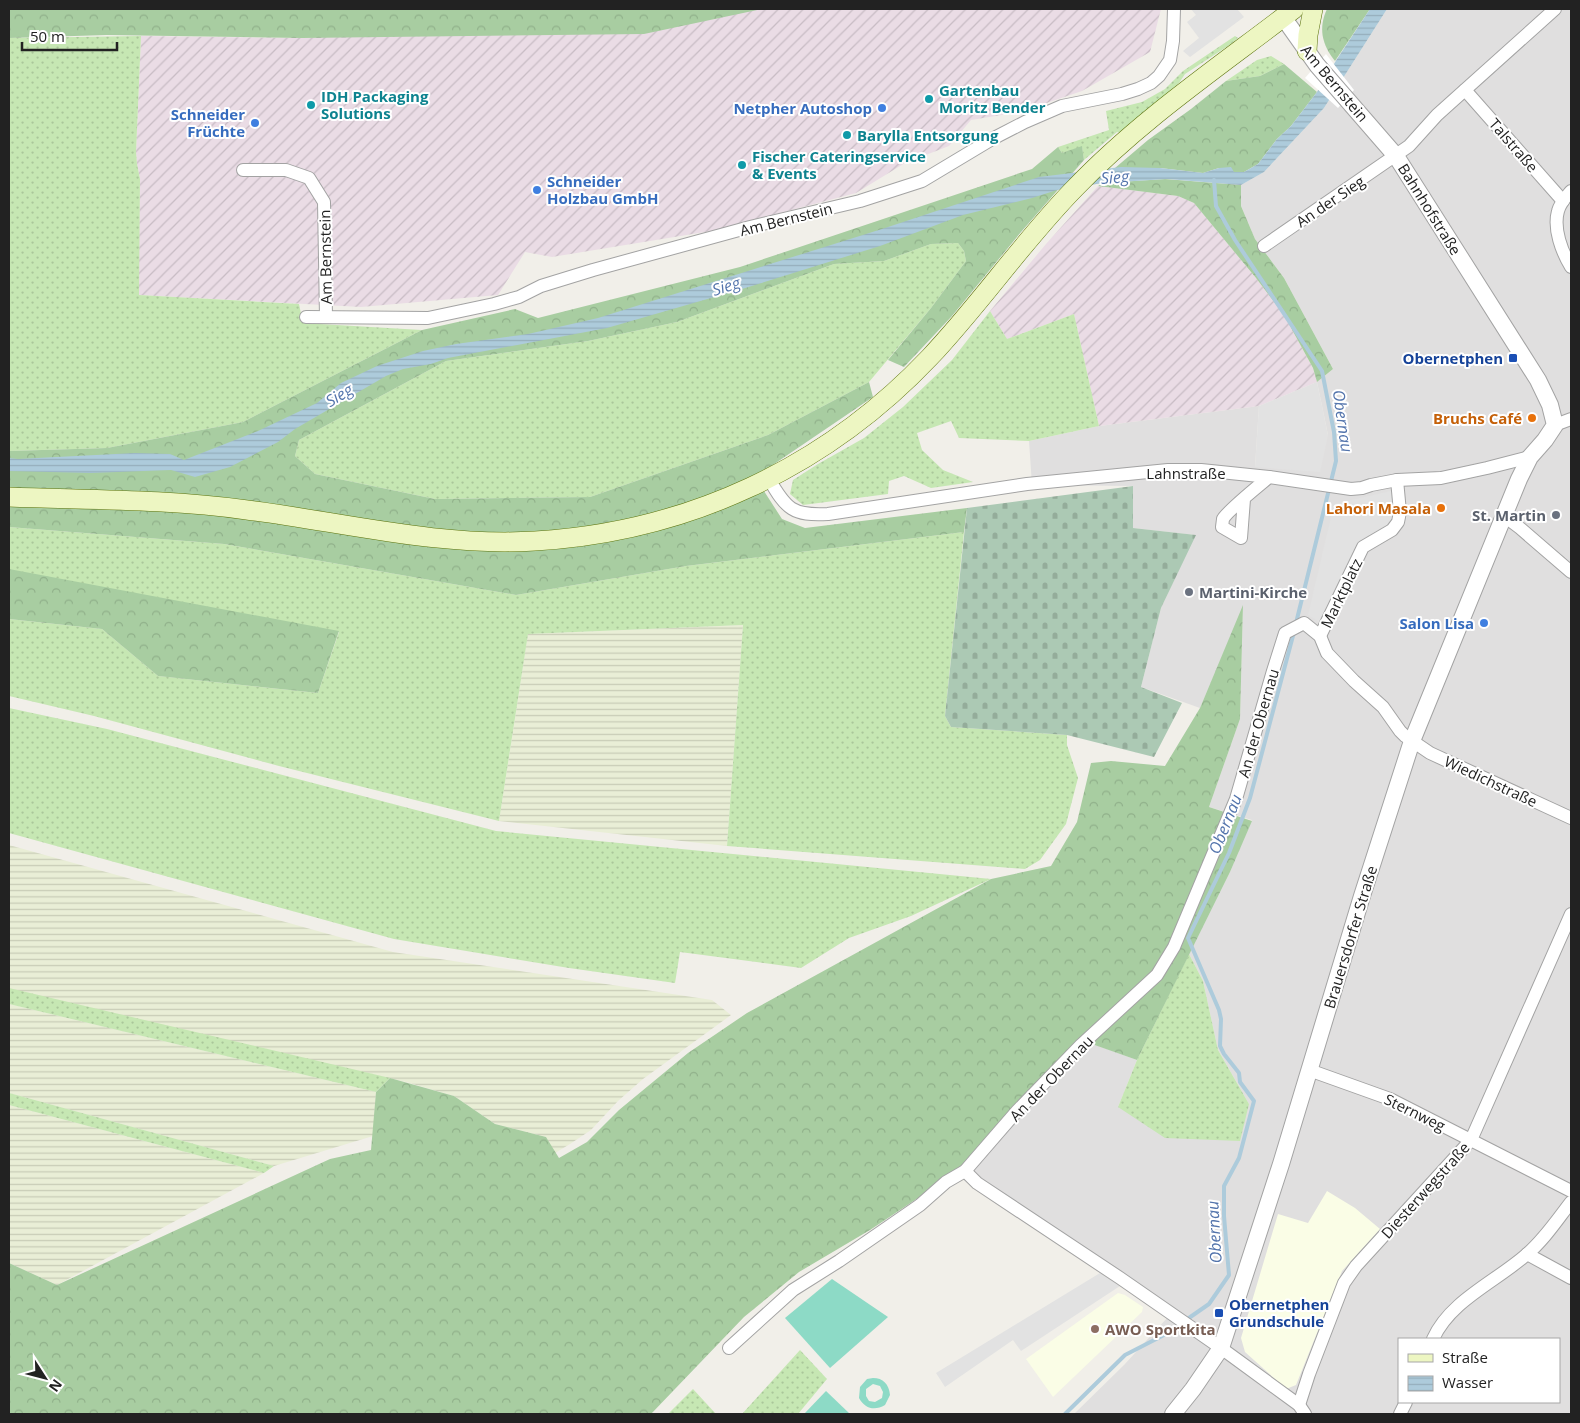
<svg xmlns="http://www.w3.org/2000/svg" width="1580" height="1423" font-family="'Open Sans',sans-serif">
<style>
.residential{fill:#e0dfdf;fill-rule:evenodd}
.industrial{fill:url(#industrial-furrows)}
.education{fill:#fafde6}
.farmland{fill:url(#farmland-rules)}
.grass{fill:url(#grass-dots)}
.forest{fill:url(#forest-crowns)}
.cemetery{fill:url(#cemetery-stones)}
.pitch{fill:#8ddac6;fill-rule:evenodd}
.parking{fill:#e2e2e2}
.water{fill:url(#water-rules)}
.pier{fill:#fff}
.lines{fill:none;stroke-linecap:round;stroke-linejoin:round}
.stream{stroke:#adcbdb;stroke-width:4}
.minor-casing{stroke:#a3a3a3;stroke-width:14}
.tertiary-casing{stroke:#a3a3a3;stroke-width:18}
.secondary-casing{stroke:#5c740d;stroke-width:20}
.minor{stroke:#fff;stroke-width:12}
.tertiary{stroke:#fff;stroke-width:16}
.secondary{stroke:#edf6c2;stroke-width:19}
.culture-dot{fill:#0f9aa8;stroke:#fff;stroke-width:2}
.shop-dot{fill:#3f7fe0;stroke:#fff;stroke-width:2}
.transit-dot{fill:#1a4fb4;stroke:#fff;stroke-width:2}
.food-dot{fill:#e8710a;stroke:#fff;stroke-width:2}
.worship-dot{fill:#6b7280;stroke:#fff;stroke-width:2}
.education-dot{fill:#8d6e63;stroke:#fff;stroke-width:2}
.labels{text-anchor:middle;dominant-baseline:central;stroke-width:4;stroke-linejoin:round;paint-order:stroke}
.street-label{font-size:15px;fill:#222;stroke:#fff}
.culture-label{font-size:15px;font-weight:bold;fill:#0d838f;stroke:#fff;text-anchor:start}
.shop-label{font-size:15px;font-weight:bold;fill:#366cbe;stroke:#fff;text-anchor:end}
.transit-label{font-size:15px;font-weight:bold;fill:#164399;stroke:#fff;text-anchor:end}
.food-label{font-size:15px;font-weight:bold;fill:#c56008;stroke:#fff;text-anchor:end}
.worship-label{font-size:15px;font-weight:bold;fill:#5b616d;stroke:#fff;text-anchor:end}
.education-label{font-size:15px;font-weight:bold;fill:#785e54;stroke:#fff;text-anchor:start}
.water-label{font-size:16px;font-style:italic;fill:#5374ac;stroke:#fff}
</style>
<defs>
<pattern id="industrial-furrows" width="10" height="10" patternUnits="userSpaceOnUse" patternTransform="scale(1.25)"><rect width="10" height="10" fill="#eadce5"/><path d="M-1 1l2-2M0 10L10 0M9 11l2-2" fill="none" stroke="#c8bcc4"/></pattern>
<pattern id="farmland-rules" width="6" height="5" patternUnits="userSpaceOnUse" patternTransform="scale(1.25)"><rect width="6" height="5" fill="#e9eed6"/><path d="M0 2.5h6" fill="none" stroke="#c8ccb7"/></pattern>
<pattern id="grass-dots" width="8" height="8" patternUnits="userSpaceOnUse" patternTransform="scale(1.25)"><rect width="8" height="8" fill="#c6e7b3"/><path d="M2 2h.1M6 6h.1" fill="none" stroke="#aac69a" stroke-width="1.8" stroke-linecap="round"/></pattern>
<pattern id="forest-crowns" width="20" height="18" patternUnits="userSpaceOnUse" patternTransform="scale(1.25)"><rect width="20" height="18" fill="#a8cda1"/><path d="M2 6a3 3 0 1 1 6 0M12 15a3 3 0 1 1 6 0" fill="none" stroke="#90b08a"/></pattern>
<pattern id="cemetery-stones" width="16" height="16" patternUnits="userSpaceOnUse" patternTransform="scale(1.25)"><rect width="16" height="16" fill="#acc9b4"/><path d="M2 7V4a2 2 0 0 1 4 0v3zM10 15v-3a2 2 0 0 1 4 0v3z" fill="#94ac9a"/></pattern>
<pattern id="water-rules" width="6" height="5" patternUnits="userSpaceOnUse" patternTransform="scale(1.25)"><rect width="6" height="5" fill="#adcbdb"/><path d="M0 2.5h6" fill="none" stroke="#95aebc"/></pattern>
</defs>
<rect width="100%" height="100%" fill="#f1efe9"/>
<path class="residential" d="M1387,9H1571V1414H1074L1124,1365L1168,1317L959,1177L1090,1043L1137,1060L1118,1107L1249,1104L1218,1050L1203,981L1189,954L1230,872L1252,820L1209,807L1240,719L1243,607L1200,708L1141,687L1161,608L1195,535L1133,528V486L1032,485L1029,441L1099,426L1259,406L1255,467L1328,435L1317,382L1333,369L1284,278L1255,239L1241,206V185L1264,172L1324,108ZM1399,1339H1559V1402H1399Z"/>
<g class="industrial">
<polygon points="759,9 1161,9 1150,52 1082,91 1020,112 971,120 949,146 905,163 856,193 711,231 552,257 525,252 498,295 361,307 138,295 140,179 137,164 136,152 141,36 302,38"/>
<polygon points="1098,186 1178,196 1194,203 1256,278 1284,315 1313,368 1317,382 1259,406 1099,426 1074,314 1007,339 990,311 1046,244"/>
</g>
<g class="education">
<polygon points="1327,1191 1355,1208 1380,1229 1342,1271 1296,1385 1286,1389 1245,1352 1241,1338 1278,1214 1308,1223"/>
<polygon points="1118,1293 1125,1295 1143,1307 1142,1312 1053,1397 1026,1359"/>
</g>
<g class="farmland">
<polygon points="743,625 727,846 499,821 528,634"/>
<polygon points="9,845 393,952 712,1000 731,1015 643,1079 618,1101 591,1130 570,1144 555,1153 546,1137 495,1124 454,1096 406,1082 147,1023 9,989"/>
<polygon points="9,1004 376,1092 373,1136 274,1166 9,1093"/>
<polygon points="9,1105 264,1173 57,1285 9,1263"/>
</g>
<g class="grass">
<polygon points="141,36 136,152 137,164 140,179 139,295 299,304 303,323 422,330 243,422 107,448 9,451 9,38"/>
<polygon points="1235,36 1238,38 1231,44 1185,74 1179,83 1121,133 1117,132 1084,160 1082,147 1062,153 1058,147 1109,130 1106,111 1142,102 1165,89 1183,71"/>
<polygon points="1271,56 1284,64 1260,76 1226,81 1257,60"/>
<polygon points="958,243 964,251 966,261 931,308 869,382 768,435 590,497 435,499 315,474 295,456 299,440 446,361 588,341 677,322 834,264 884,261 931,244"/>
<polygon points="990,311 1007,339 1074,314 1099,426 1029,441 959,438 951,421 917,433 922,450 943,470 973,482 931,488 904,476 889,481 888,494 803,505 790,494 793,480 818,464 864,438 903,407 952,360"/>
<polygon points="9,527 224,544 516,595 686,566 964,532 945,716 951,727 1067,735 1067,745 1078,778 1066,824 1040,860 1025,869 727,846 743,625 528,634 499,821 279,766 94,716 9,696 9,619 102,629 158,676 318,693 339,632 9,587"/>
<polygon points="9,708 107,729 496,831 991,879 911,916 849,938 801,968 680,952 675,983 569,968 394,939 9,833"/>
<polygon points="1189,954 1203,981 1218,1050 1249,1104 1240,1141 1165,1138 1118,1107 1137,1060"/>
<polygon points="9,988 390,1078 376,1092 9,1004"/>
<polygon points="9,1093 13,1094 274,1166 264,1173 9,1105"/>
<polygon points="800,1350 827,1379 798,1414 742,1414"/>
<polygon points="693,1389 716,1414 668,1414"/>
</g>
<g class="forest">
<polygon points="9,9 762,9 644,34 302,38 107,35 9,38"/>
<path d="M1327,9H1370L1335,61C1322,45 1318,28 1327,9Z"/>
<polygon points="1284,64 1317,92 1291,126 1277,139 1258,164 1244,172 1234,172 1219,168 1203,173 1160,168 1115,168 1148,140 1191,109 1226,81 1260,76"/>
<polygon points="1082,146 1084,160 1021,232 952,316 904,367 888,360 931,308 966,261 964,251 958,243 931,244 884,261 834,264 677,322 588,341 446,361 299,440 295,456 315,474 435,499 590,497 768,435 869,382 873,397 755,477 782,519 805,528 967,508 964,532 686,566 516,595 224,544 9,527 9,451 107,448 243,422 422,330 515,309 538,318 740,267 1032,169 1058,147 1062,153"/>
<polygon points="1165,179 1241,185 1241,206 1255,239 1284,278 1333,369 1317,382 1313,368 1284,315 1256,278 1194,203 1178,196 1098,186 1103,183"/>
<polygon points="9,569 339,631 318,693 158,676 102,629 9,619"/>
<polygon points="1243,605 1240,719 1209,807 1252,821 1230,872 1137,1060 1089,1043 966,1166 870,1230 799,1272 744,1317 651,1414 9,1414 9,1263 57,1285 330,1159 371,1150 376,1092 390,1078 454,1096 495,1124 546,1137 559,1158 587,1142 619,1110 688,1053 747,1013 991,879 1051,866 1077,822 1091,763 1111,761 1165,766 1200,708"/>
</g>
<polygon class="cemetery" points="1133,486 1133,528 1196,535 1161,608 1141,687 1182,703 1154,757 1067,735 951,727 945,716 967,508"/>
<g class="pitch">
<polygon points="832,1279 888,1317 830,1368 785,1318"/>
<path d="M873,1378C883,1378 889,1384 890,1395L885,1405C875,1411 865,1409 859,1398L860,1387L867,1379ZM873,1384L880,1386L883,1392L882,1398L875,1402L869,1401L866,1396V1389Z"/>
<polygon points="826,1391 850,1414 804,1414"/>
</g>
<g class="parking">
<polygon points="1191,9 1237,9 1244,17 1190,57 1183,51 1199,38 1187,22 1196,15"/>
<polygon points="1317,382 1328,435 1320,472 1255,467 1259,406"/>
<polygon points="1404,488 1407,518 1397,535 1367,549 1329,628 1308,615 1334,504"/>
<polygon points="1100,1273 1120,1286 1021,1351 1013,1340 945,1387 936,1373"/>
</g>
<polygon class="water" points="1370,9 1387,9 1324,108 1264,172 1241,185 1167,179 1103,183 1057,190 1032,198 963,215 880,246 742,289 607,328 448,358 431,364 403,369 386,376 295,429 278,442 230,467 195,477 171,470 91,473 9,471 9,458 18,459 135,453 170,454 184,460 258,431 317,403 341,383 377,366 423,351 456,344 528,334 598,318 882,229 1039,177 1121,167 1160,168 1203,173 1219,168 1231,167 1234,172 1244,172 1258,164 1277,139 1291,126 1317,92 1337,59"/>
<polygon class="pier" points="1326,54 1354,90 1338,108 1305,78"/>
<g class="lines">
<g class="stream">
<polyline points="1214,180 1216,206 1235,240 1322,371 1334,432 1336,461 1296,623"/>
<polyline points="1186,1320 1209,1304 1229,1275 1224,1216 1224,1186 1239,1158 1254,1101 1240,1082 1239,1073 1224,1054 1220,1046 1221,1019 1219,1010 1188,938 1229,853 1250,798 1294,632"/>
<polyline points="1065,1414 1125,1355 1164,1335 1181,1324"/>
</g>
<defs>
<g id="minor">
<polyline points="1465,90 1563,201"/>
<polyline points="243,170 286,170 309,178 324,202 326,317"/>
<path d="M1571,191C1566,197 1560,203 1558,211C1553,229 1562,252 1571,267"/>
<polyline points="1264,246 1409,146 1437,115 1555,9"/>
<polyline points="306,317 428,318 494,304 519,297 541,286 593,270 750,227 860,201 922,181 992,139 1025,122 1062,106 1122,94 1138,89 1151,83 1159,76 1170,60 1173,41 1174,9"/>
<polyline points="1555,425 1571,419"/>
<path d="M769,479C786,509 793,516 828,514L1027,484L1168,470H1201L1269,477L1351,489L1362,488L1371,485L1397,480L1441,478L1487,468L1530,457"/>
<path d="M1244,499L1241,538L1222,527C1222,526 1223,520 1223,519C1227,511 1261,484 1269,477"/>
<polyline points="1504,516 1520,528 1571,572"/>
<polyline points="1320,636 1363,547 1392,530 1398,522 1400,512 1397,480"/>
<polyline points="1309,1070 1390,1099 1571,1191"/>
<polyline points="965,1171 977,1183 1120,1278 1221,1348 1299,1405 1305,1414"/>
<polyline points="1527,1254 1571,1278"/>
<path d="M1433,1339C1450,1301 1495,1282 1526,1255C1544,1240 1557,1220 1571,1202"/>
<polyline points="729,1348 793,1290 839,1261 920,1205 946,1182 965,1171 1017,1111 1080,1046 1157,975 1174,947 1236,799 1273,671 1285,633 1304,623 1320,636 1327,653 1354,681 1383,707 1400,731 1405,736 1430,753 1571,818"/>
<polyline points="1299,1405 1309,1374 1344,1283 1356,1266 1471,1140 1571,914"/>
<polyline points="1400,1414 1406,1402"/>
</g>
<polyline id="tertiary" points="1173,1414 1193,1389 1221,1348 1281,1164 1362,896 1412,741 1519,479 1530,457 1545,440 1555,425 1550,405 1538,380 1396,156 1317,65 1283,17"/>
<g id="secondary">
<polyline points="1307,51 1308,35 1313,9"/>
<path d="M9,497C88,500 168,499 247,510C342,522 438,547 535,541C687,532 825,468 930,357C981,303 1023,241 1075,188C1140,120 1220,66 1294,9"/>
</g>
</defs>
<use href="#minor" class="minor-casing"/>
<use href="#tertiary" class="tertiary-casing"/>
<use href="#secondary" class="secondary-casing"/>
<use href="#minor" class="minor"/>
<use href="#tertiary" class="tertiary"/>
<use href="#secondary" class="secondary"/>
</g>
<g class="culture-dot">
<circle cx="929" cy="99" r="5"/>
<circle cx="311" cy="105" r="5"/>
<circle cx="847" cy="135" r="5"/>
<circle cx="742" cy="165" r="5"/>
</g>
<g class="shop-dot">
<circle cx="882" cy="108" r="5"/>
<circle cx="255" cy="123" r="5"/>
<circle cx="537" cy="190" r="5"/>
<circle cx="1484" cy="623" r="5"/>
</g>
<g class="transit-dot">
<rect x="1508" y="353" width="10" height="10" rx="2.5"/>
<rect x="1214" y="1308" width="10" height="10" rx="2.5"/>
</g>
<g class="food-dot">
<circle cx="1532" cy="418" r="5"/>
<circle cx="1441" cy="508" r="5"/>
</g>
<g class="worship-dot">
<circle cx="1556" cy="515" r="5"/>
<circle cx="1189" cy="592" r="5"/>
</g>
<circle class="education-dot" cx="1095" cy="1329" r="5"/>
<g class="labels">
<g class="street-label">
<text transform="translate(1335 83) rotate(50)">Am Bernstein</text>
<text transform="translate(1514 145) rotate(49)">Talstraße</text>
<text transform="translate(1330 201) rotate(-34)">An der Sieg</text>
<text transform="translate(1430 209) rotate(58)">Bahnhofstraße</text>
<text transform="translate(786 219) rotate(-14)">Am Bernstein</text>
<text transform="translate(325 257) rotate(-91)">Am Bernstein</text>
<text x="1186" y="473">Lahnstraße</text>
<text transform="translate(1341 593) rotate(-64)">Marktplatz</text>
<text transform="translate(1258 723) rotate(-74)">An der Obernau</text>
<text transform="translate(1491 781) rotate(25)">Wiedichstraße</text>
<text transform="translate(1350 937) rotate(-73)">Brauersdorfer Straße</text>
<text transform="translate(1051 1078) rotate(-46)">An der Obernau</text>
<text transform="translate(1415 1112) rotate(26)">Sternweg</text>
<text transform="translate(1425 1190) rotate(-48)">Diesterwegstraße</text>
</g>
<g class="culture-label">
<text x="939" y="90">Gartenbau<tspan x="939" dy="17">Moritz Bender</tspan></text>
<text x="321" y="96">IDH Packaging<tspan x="321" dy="17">Solutions</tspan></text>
<text x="857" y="135">Barylla Entsorgung</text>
<text x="752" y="156">Fischer Cateringservice<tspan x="752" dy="17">&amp; Events</tspan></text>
</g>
<g class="shop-label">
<text x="872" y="108">Netpher Autoshop</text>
<text x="245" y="114">Schneider<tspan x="245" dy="17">Früchte</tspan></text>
<text x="547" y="181" text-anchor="start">Schneider<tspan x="547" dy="17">Holzbau GmbH</tspan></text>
<text x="1474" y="623">Salon Lisa</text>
</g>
<g class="transit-label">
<text x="1503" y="358">Obernetphen</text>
<text x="1229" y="1304" text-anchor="start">Obernetphen<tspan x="1229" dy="17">Grundschule</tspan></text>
</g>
<g class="food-label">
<text x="1522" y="418">Bruchs Café</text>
<text x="1431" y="508">Lahori Masala</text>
</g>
<g class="worship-label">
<text x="1546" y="515">St. Martin</text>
<text x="1199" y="592" text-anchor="start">Martini-Kirche</text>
</g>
<g class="education-label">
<text x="1105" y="1329">AWO Sportkita</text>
</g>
<g class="water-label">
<text transform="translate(1115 177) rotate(-4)">Sieg</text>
<text transform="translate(726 286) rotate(-17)">Sieg</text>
<text transform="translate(339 395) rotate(-31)">Sieg</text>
<text transform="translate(1343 421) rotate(82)">Obernau</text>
<text transform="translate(1225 824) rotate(-68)">Obernau</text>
<text transform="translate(1214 1232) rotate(-93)">Obernau</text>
</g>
</g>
<rect width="1580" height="1423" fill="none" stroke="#222222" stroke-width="20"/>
<rect x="1398" y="1338" width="162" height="65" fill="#ffffff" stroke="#a7a7a7"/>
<rect x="1408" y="1354" width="25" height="8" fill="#edf6c2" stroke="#a7a7a7"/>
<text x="1442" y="1363" font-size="15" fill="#222222">Straße</text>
<rect x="1408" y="1376" width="25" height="15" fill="url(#water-rules)" stroke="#a7a7a7"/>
<text x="1442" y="1388" font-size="15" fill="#222222">Wasser</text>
<g transform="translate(45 1378) rotate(126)" stroke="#ffffff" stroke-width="4" paint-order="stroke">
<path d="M0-4L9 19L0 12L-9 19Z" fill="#222222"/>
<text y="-8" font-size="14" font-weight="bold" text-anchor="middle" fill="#222222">N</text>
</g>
<path d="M22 42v8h95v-8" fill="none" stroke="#222222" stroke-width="2.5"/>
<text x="30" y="42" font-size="15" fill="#222222" stroke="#ffffff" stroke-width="4" paint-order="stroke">50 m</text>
</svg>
